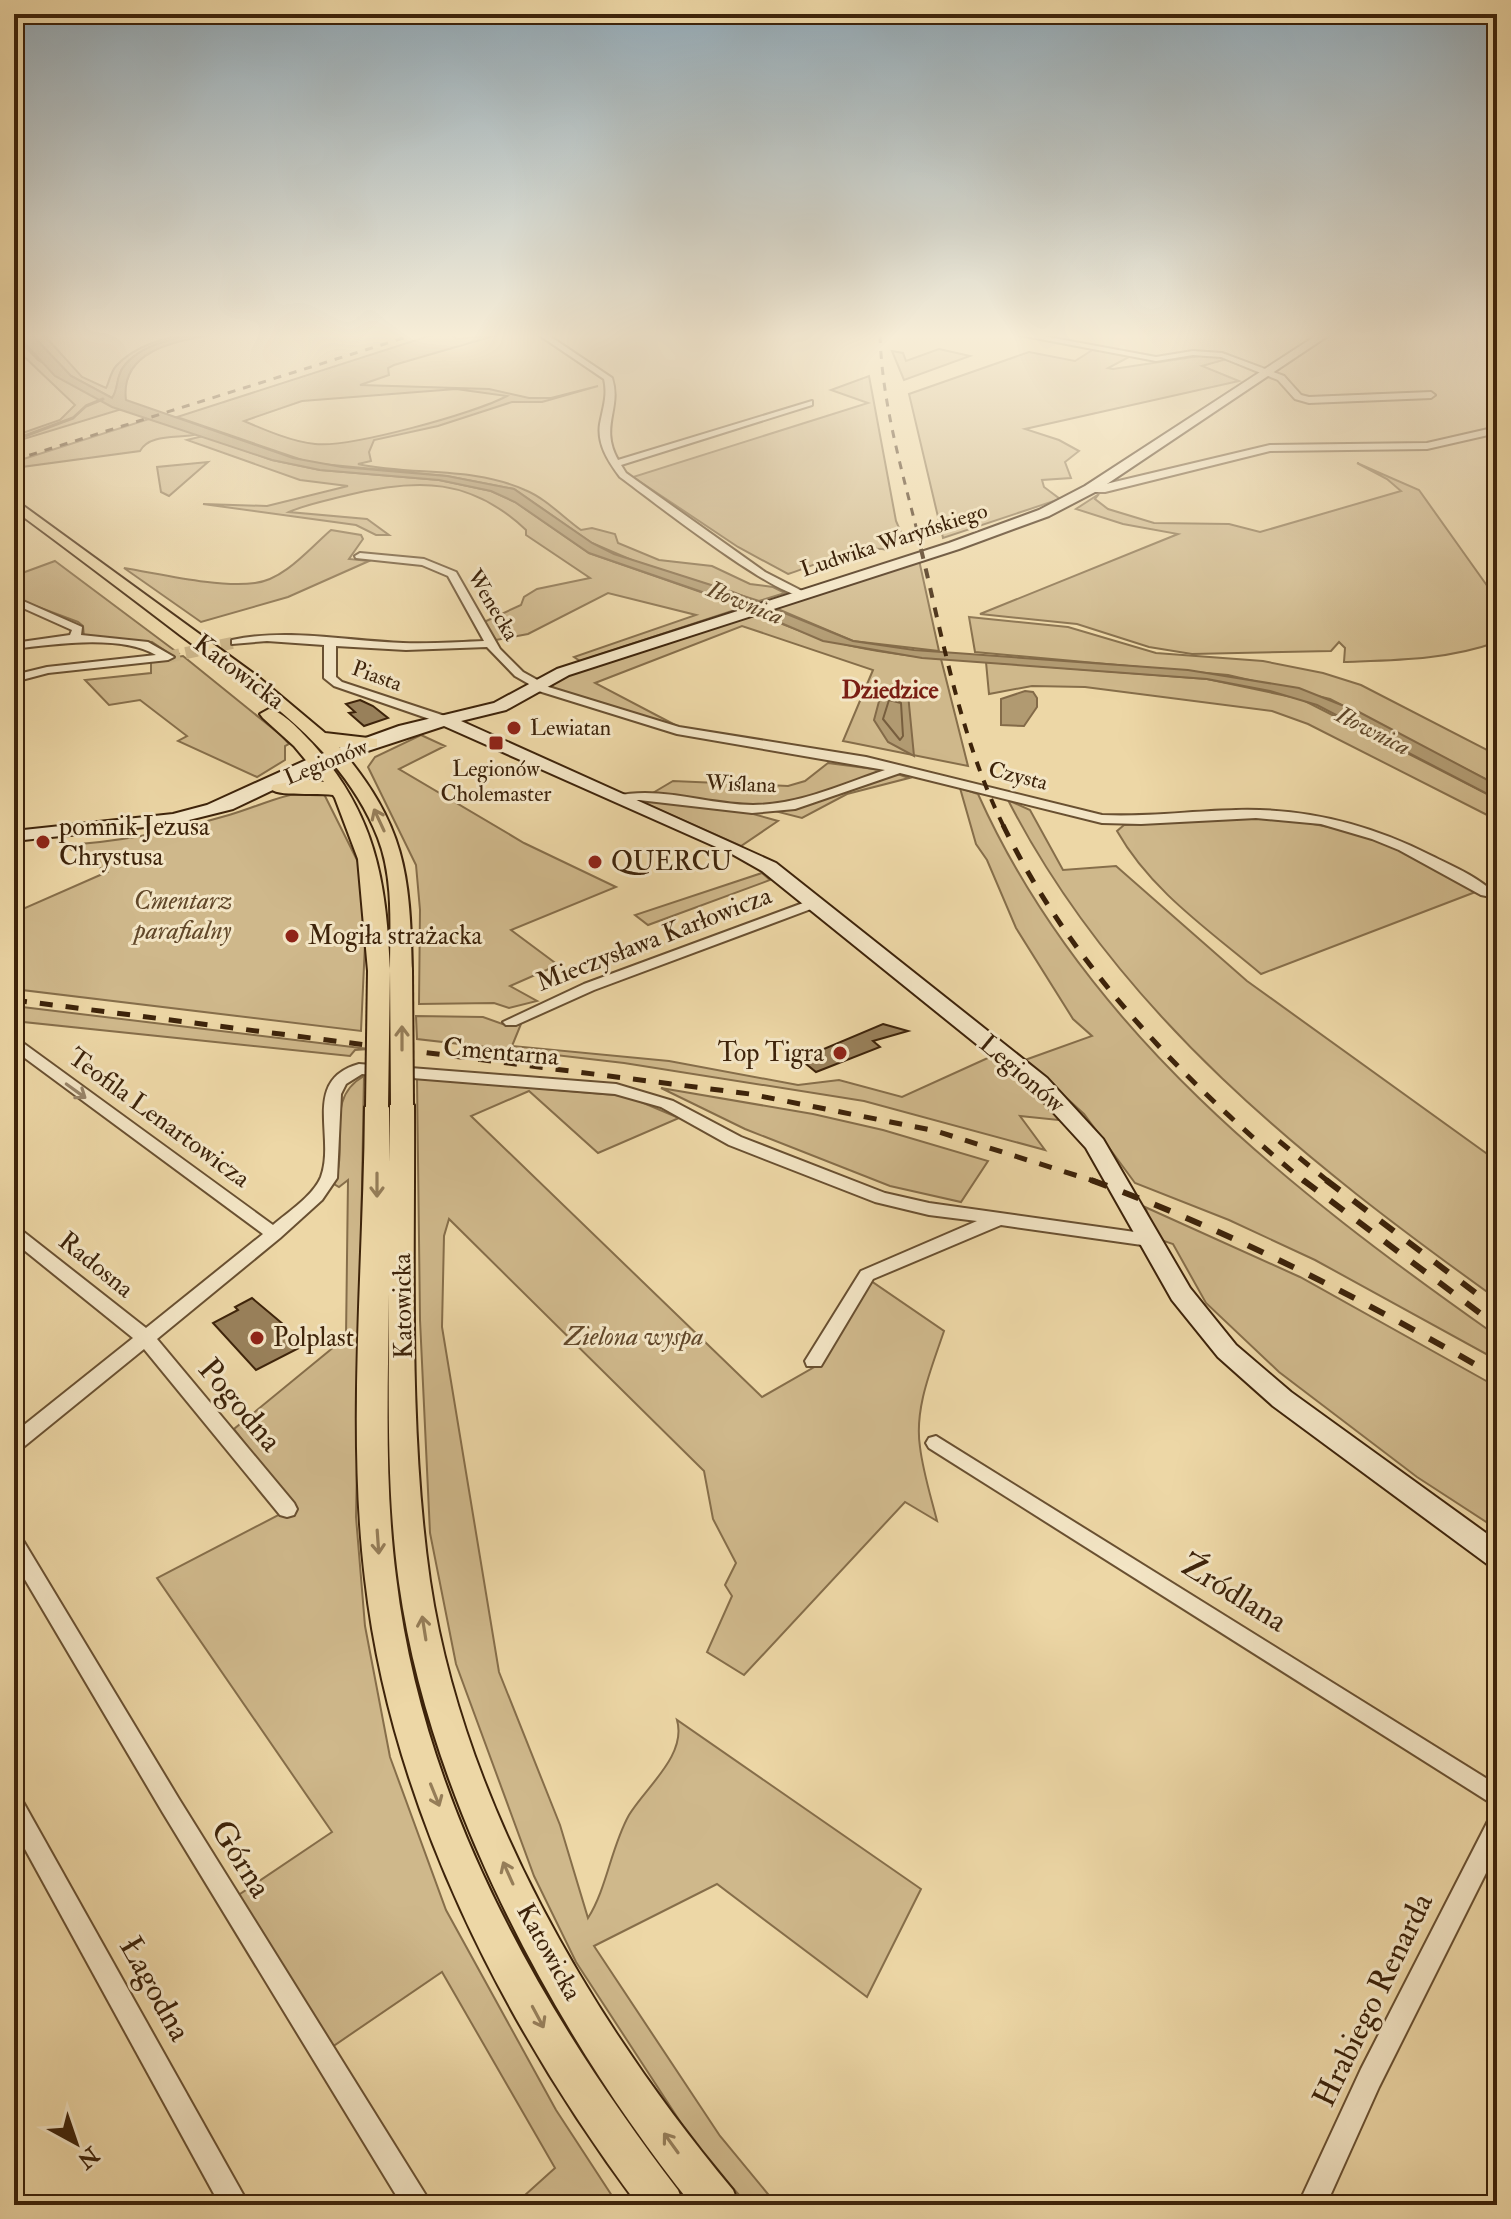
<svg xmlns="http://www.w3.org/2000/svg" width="1511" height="2219" font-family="'IM FELL Double Pica',serif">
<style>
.green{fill:#cfb88b;stroke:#866e4a;stroke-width:2;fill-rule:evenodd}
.water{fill:#b19a71;stroke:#836a48;stroke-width:2}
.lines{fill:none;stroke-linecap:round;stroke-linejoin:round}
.shore{stroke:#775e3e;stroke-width:2}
.stream{stroke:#836a48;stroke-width:3}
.building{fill:#99815b;stroke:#3d230a;stroke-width:2}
.street-tunnel{stroke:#cab387;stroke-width:12;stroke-dasharray:12 6;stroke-linecap:butt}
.street-casing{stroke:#695031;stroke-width:4}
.secondary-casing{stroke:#3d230a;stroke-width:4}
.primary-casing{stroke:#3d230a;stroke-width:4}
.street{fill:#f3e5c5;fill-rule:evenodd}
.secondary{fill:#f3e5c5;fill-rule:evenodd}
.primary{fill:#edd7a6;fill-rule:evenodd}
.rail-far3{stroke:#3d230a;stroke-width:3;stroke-dasharray:8 8;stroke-linecap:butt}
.rail-far2{stroke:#3d230a;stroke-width:4;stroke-dasharray:10 10;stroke-linecap:butt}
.rail-far1{stroke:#3d230a;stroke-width:5;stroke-dasharray:13 13;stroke-linecap:butt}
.rail{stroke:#3d230a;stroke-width:6;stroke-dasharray:17 17;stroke-linecap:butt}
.primary-bridge-casing{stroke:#3d230a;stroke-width:26;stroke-linecap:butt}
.primary-bridge{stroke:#edd7a6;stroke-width:22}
.oneway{stroke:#957d58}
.oneway2{stroke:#988468}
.poi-dot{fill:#8f2418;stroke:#f3e5c5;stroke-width:3}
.labels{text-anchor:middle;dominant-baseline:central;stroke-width:6;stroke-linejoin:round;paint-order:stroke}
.far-street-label{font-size:22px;fill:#3d230a;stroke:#f3e5c5}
.far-poi-label{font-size:22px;fill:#3d230a;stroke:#f3e5c5;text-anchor:start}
.far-water-label{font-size:24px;font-style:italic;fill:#604729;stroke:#f3e5c5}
.far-neighbourhood-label{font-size:24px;font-weight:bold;fill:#7a1f14;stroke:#f3e5c5}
.street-label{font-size:26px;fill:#3d230a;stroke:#f3e5c5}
.poi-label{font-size:26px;fill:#3d230a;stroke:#f3e5c5;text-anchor:start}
.park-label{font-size:26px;font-style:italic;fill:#62482a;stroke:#f3e5c5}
.near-street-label{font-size:32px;fill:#3d230a;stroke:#f3e5c5}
</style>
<rect width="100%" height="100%" fill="#edd7a6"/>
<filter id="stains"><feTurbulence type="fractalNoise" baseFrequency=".0025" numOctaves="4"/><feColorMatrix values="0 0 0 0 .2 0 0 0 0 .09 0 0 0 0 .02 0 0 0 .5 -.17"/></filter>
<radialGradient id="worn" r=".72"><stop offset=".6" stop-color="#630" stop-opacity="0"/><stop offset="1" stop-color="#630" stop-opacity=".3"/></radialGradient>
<g class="green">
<polygon points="14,335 38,360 122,409 14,442 14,436 60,420 75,405 14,347"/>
<path d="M32,335H44L82,377L106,388C109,383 110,373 116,366C134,346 169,335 192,335C170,339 135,348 122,369C116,379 118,391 112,398L71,376Z"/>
<path d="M432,335H452L457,339L497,335L394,365L388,368L389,375L360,385L489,389L529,398H551L598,386L542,402H512L438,426L374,440L369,452L371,461L358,464C413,476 472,466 525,490C545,498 563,517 581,530L592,528L615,534L618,543L659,560L712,566L750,584L773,587L785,593L759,601L634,561L592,543L514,489L447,476L311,463L177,417ZM456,389L507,396C476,413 349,448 315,444C293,442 265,430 244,421L302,401Z"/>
<polygon points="939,349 970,356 904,380 892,351 903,353 906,361"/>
<polygon points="1094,349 1131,356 1108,368 1113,369 1213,354 1227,359 1202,366 1239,381 1025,429 1059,440 1079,451 1065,462 1071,478 1042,480 1044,487 1060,499 943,538 909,394 1029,352 1075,361"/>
<path d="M869,376L896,521L903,537L888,550C858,543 817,565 788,574L738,547L633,477L868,403L831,390Z"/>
<path d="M152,418L198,434C180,439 150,433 140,451L14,468V462Z"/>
<path d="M203,436L272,460L320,470L439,480L491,491L515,502L589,553L744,607L580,661L574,657L696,615L608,593L528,634L496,640L484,622L521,605L524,597L537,589L590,578L526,535V530C471,478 418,478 348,495C329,500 307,504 289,512L367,519L389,535H376L356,525L203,504L267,506L348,486L300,480L187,440Z"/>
<polygon points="208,462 169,496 161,492 157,467"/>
<path d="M1357,463L1419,490L1493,594L1497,642C1447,660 1396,660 1344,662L1345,648L1339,642L1331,651L1192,654L1149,647L1077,624L980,614L1178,534L1123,524L1076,509L1099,494L1095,499L1108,509L1154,523L1229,524L1260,532L1401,491L1387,479Z"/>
<path d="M331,530L361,535L363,539L349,559L369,561L288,597L201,622L124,568C161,574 219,588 255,583C284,580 310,548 331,530Z"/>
<polygon points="919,560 939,651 853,641 773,607"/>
<polygon points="55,561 178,653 170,654 152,642 84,637 83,626 78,622 14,598 14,576"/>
<path d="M756,612C817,643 875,653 941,659L968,766L843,741L873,670L742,626L595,683L679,727L555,689L550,684L561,677Z"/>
<polygon points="969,617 1068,627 1156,653 1263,661 1323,673 1361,685 1497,755 1497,785 1330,699 1228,675 975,652"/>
<polygon points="183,656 282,736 289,744 285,746 285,760 257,777 178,741 187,736 140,700 109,705 85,680 151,673 151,661"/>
<polygon points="986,662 1207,679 1301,699 1497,799 1497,820 1308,724 1272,711 1085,687 1032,686 989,694"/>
<polygon points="421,735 445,746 399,769 524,843 616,887 511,930 558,965 510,986 537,1001 509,1008 494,1003 419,1004 420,910 416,865 368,767 375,757"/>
<polygon points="828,763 889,771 909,778 847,794 802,818 755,806 651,794 673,781 788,786 805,781"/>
<path d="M960,788L978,794C1083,1029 1291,1191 1497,1336V1360L1315,1260L1229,1220L1135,1183L1084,1114L1025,1060L1092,1036L1073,1019L1016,928L987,860L976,844Z"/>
<path d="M318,791L325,796L359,864L366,922L361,1031L14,989V905L23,909L107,872L64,845C122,842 174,831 229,815C260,806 285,792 318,791Z"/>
<path d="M1008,800L1030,810L1063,870L1116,866L1247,981L1497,1161V1299C1306,1162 1117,1013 1008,800Z"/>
<polygon points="658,801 746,812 778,821 741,846 644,803"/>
<path d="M1243,818L1288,819L1379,837L1478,891L1261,974C1209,930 1151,891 1117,831L1124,825Z"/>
<polygon points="762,873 770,880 648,925 635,915"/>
<polygon points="14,1006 369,1049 355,1050 350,1056 14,1021"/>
<polygon points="416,1016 483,1017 508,1026 521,1024 512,1046 669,1061 798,1085 839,1080 902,1097 990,1057 1031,1087 1068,1121 1020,1116 1045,1150 864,1101 624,1063 417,1039"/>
<path d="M364,1076L356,1517L365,1626L390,1757L446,1910L556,2110L618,2205H514L555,2168L442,1972L332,2047L237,1896L332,1832L157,1578L294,1507L234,1429L346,1337L348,1180L339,1187L334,1184C350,1143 323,1099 364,1076Z"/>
<path d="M417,1078L627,1096L679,1118L598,1153L529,1091L471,1116L762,1397L816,1366L871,1281L944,1331C932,1367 914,1408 920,1447C923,1472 931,1497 937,1521L905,1502L744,1675L707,1652L732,1596L725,1585L736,1563L713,1519L704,1471L449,1219L444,1236L442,1327L499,1672L560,1825L588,1918C607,1888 611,1847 629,1815C646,1787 687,1755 677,1720L921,1889L867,1997L717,1884L594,1946L720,2136L777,2205H748L698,2149L576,1962L534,1876L456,1664L430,1533L420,1320Z"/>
<polygon points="661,1088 813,1114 883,1130 988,1161 961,1202 890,1186 745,1129"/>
<polygon points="1145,1207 1300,1277 1497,1387 1497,1529 1417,1477 1279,1372 1206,1303 1173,1244 1158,1239"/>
</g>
<g class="water">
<path d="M17,335H32L71,376L112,398C118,390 116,379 122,369C139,343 183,335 211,335C173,341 120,352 126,400L293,458L342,467L447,476L514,489L592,543L614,554L733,592L853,641L914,650L1188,670L1299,688L1359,712L1497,785V799L1317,705L1270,691L1207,679L922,658L823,641L734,603L589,553L515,502L491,491L439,480L320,470L272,460L112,407L55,376Z"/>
<polygon points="882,690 908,694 914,756 888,742 874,720"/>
<polygon points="1025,691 1033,692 1037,698 1037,707 1024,726 1001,725 1001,699"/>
</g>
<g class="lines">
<polygon class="shore" points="889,700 901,703 903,736 900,740 883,719"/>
<polyline class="stream" points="14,440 73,418 86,406 103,399"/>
</g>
<g class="building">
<polygon points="360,700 373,706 388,718 364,726 349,713 355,712 346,704"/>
<polygon points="883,1024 908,1031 873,1041 880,1047 816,1072 800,1059"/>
<polygon points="252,1298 284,1325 279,1327 299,1348 256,1370 213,1323 238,1310 235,1307"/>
</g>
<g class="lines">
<polyline class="street-tunnel" points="168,657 236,642"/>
<defs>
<g id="street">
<path d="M539,335H548L612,378C622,409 599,426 618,460L812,401V405L621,465L626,473L765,572L804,592V596C776,598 650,499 620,477C608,461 597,444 600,424C603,408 608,395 604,379Z"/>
<polygon points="1019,335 1037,335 1156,357 1193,351 1222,353 1284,376 1301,395 1309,397 1431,392 1435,395 1431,398 1309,403 1295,399 1278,380 1221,357 1193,355 1156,361"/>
<polygon points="1497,427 1497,433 1427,449 1270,451 1105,492 1090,492 1085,489 1270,445 1427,443"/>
<path d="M360,553L424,559L456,572L500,649L523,672L541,682L542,685L679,727L866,757L1102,815C1147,817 1191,811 1236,810C1305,808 1369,824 1430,855C1450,865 1477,876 1493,892L1486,896L1481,895L1399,850L1372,839L1321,824L1256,818L1141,824L1102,823L900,773L795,809L752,813L639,800L616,802V796C662,786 708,805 753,805C799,805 843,784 885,770L677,734L529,688V684L515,676L487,647L406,650L336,646V677L342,682L451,718V724L447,725L334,686L324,678V645L267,641L232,644V640C289,628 346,641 403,643C430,644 457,642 484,641L448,576L422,565L356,558L355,556Z"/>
<path d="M14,597L82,627L81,635L148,642L174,657L168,660L48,673L14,682V675L47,667L156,655C122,634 53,644 14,649V643L70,635L72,630L14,604Z"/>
<polygon points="814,899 821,903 819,906 594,990 516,1025 506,1025 503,1022 584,984"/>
<path d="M14,1038L19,1040L273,1225C288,1212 313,1196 321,1177C336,1137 301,1080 359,1064L616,1084L673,1101L741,1137L885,1193L929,1203L1149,1234L1158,1240L1149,1246L1001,1225L873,1279L821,1366H807L805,1361L861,1271L977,1221L929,1215L875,1202L729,1145L661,1107L615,1094L362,1074L346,1084L341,1094L337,1178L322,1200L280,1238L157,1339L294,1503L297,1509L294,1515L287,1517L280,1515L144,1349L21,1449L14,1451V1433L133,1338L14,1242V1227L20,1229L146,1328L263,1234L14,1050Z"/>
<polygon points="936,1436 1497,1785 1497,1807 929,1448 926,1443 929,1438"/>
<polygon points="14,1535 21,1537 179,1799 432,2205 402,2205 163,1813 14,1561"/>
<polygon points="14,1797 22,1800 249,2205 220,2205 14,1829"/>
<polygon points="1497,1816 1497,1851 1379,2087 1326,2205 1298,2205 1361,2069 1489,1819"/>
</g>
<polygon id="secondary" points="1317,335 1329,335 1095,492 1049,516 959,549 569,675 506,710 461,721 776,863 1047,1078 1103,1139 1190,1288 1236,1345 1291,1392 1497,1541 1497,1567 1487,1564 1273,1406 1218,1357 1172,1300 1086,1148 1031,1088 762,871 732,854 444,726 325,765 233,809 173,824 14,841 14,831 173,814 207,805 313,757 399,726 494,703 557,669 949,543 1039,510 1085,486"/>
<g id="primary">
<path d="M14,499L257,676L325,733L377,739V747H339C405,825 410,872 412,971L409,976L401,978L390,971C390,927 394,879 378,838C342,746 256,692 180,635C125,593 70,551 14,510Z"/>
<path d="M269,709C284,712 301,732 312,743C375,814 386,878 390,971L387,976L379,978L368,971L358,859L335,798L333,795C317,792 279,797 271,789L273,785L307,779L324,782L294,746L263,718L260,714Z"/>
<path d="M402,1098L414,1105C415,1260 408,1428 430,1581C463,1803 592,2021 733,2190L739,2205H692C556,2036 429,1800 399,1583C386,1488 389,1390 389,1293C388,1388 384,1483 396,1577C423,1804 541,2011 678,2190L684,2205H638C503,2024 391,1806 365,1579C347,1428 364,1260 365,1107L377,1100L389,1107L390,1163V1105Z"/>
</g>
</defs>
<use href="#street" class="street-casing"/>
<use href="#secondary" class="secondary-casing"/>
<use href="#primary" class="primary-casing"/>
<use href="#street" class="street"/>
<use href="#secondary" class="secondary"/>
<use href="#primary" class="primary"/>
<g class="rail-far3">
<path d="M880,335C882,408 905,480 922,551"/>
<polyline points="14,460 413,335"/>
</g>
<path class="rail-far2" d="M921,549C944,644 961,740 1004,827"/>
<g class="rail-far1">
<path d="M1003,825C1072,967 1184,1082 1305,1182"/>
<polyline points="14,1000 750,1094 936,1131 1097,1182"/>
<polyline points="1279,1141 1329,1182"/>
</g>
<g class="rail">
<path d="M1091,1180C1233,1232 1366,1301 1497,1377"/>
<polyline points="1303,1180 1497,1326"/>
<polyline points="1326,1180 1497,1309"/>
</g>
<defs>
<g id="primary-bridge">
<polyline points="401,971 402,1105"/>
<polyline points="377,1107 379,971"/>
</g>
</defs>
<use href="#primary-bridge" class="primary-bridge-casing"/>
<use href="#primary-bridge" class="primary-bridge"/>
</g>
<defs><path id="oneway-shaft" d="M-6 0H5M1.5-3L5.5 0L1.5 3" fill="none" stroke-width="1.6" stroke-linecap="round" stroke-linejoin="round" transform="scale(2)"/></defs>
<g class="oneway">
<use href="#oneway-shaft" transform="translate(379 820) rotate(-115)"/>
<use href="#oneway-shaft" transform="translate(402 1038) rotate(-90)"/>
<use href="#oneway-shaft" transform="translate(377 1185) rotate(90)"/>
<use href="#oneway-shaft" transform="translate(378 1542) rotate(86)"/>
<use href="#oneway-shaft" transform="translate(424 1628) rotate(-99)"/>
<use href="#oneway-shaft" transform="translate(435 1795) rotate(68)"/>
<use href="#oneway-shaft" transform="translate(508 1873) rotate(-114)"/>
<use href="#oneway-shaft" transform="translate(538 2017) rotate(62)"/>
<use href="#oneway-shaft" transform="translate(671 2143) rotate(-126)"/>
</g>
<use class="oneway2" href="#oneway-shaft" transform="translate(76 1091) rotate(36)"/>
<linearGradient id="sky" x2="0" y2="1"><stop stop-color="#92aab8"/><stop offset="0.52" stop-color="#f7edd7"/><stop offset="1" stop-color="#f7edd7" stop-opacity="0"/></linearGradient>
<rect width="1511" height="646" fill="url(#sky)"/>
<g class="poi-dot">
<circle cx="514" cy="728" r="8"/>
<rect x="488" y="735" width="16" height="16" rx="4"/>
<circle cx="43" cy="842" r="8"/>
<circle cx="595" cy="862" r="8"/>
<circle cx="292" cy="936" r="8"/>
<circle cx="840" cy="1053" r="8"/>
<circle cx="257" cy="1338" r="8"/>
</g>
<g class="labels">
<g class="far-street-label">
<text transform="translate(894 540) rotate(-18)">Ludwika Waryńskiego</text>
<text transform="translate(493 605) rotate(59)">Wenecka</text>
<text transform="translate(377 676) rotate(20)">Piasta</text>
<text transform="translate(326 762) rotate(-22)">Legionów</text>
<text transform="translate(1018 776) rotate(14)">Czysta</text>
<text transform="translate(741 784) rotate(2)">Wiślana</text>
</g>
<g class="far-poi-label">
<text x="530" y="728">Lewiatan</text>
<text x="496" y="769" text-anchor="middle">Legionów<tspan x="496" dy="25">Cholemaster</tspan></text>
</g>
<g class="far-water-label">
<text transform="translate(745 603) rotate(22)">Iłownica</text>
<text transform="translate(1373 731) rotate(27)">Iłownica</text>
</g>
<g class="far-neighbourhood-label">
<text x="890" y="690">Dziedzice</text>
</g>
<g class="street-label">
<text transform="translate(239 672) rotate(37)">Katowicka</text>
<text transform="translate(654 939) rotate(-21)">Mieczysława Karłowicza</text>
<text transform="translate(501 1052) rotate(5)">Cmentarna</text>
<text transform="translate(1022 1074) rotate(41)">Legionów</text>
<text transform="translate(159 1118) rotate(36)">Teofila Lenartowicza</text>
<text transform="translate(96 1265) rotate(39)">Radosna</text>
<text transform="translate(403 1306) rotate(-91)">Katowicka</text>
<text transform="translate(549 1952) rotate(61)">Katowicka</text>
</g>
<g class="poi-label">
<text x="59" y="827">pomnik Jezusa<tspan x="59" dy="30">Chrystusa</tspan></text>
<text x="611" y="862">QUERCU</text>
<text x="308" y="936">Mogiła strażacka</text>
<text x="824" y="1053" text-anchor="end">Top Tigra</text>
<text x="273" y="1338">Polplast</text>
</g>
<g class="park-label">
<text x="183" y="901">Cmentarz<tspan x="183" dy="30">parafialny</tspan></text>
<text x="634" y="1337">Zielona wyspa</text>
</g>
<g class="near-street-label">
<text transform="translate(240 1405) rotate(50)">Pogodna</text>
<text transform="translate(1234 1593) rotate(32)">Źródlana</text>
<text transform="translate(241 1859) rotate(58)">Górna</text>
<text transform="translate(155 1989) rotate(61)">Łagodna</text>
<text transform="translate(1373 2000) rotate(-64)">Hrabiego Renarda</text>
</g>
</g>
<rect width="1511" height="2219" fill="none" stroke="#edd7a6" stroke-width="48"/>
<rect x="16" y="16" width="1479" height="2187" fill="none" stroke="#3d230a" stroke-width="4"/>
<rect x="24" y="24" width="1463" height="2171" fill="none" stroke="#3d230a" stroke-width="2"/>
<g transform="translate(76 2143) rotate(140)" stroke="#f3e5c5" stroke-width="6" paint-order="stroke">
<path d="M0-6L14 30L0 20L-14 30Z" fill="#3d230a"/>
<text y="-12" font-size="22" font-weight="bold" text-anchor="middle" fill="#3d230a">N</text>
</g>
<rect width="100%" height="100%" filter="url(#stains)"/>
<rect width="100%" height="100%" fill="url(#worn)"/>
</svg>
